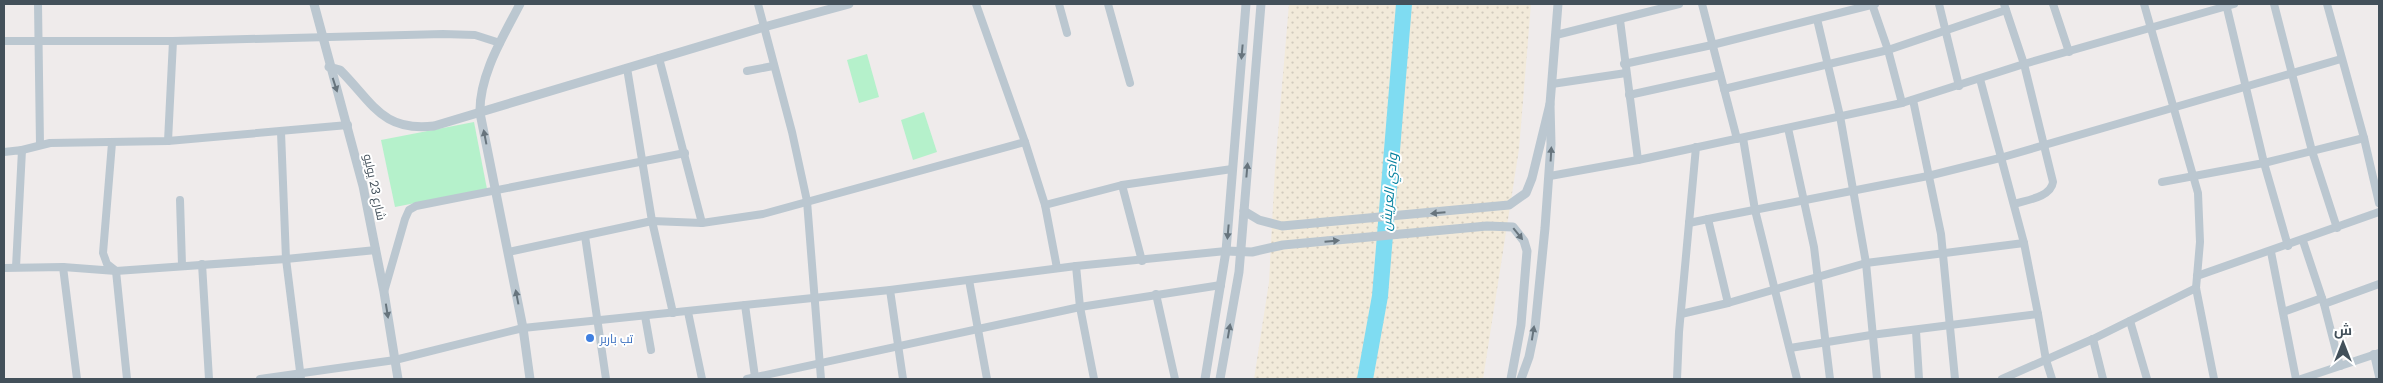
<svg xmlns="http://www.w3.org/2000/svg" width="2383" height="383" font-family="Poppins,Cairo,sans-serif">
<style>
.sand{fill:url(#sand-dots)}
.garden{fill:#b5f1cb}
.lines{fill:none;stroke-linecap:round;stroke-linejoin:round}
.river{stroke:#7fdcf2;stroke-width:16}
.minor{stroke:#bbc7d0;stroke-width:8}
.tertiary{stroke:#bbc7d0;stroke-width:9}
.oneway{fill:#67747d}
.shop-dot{fill:#3f7fe0;stroke:#fff;stroke-width:2}
.labels{text-anchor:middle;dominant-baseline:central;stroke-width:4;stroke-linejoin:round;paint-order:stroke}
.street-label{font-size:12px;fill:#43505a;stroke:#fff}
.shop-label{font-size:12px;fill:#366cbe;stroke:#fff;text-anchor:start}
.water-label{font-size:14px;font-style:italic;fill:#04819f;stroke:#fff}
</style>
<defs>
<pattern id="sand-dots" width="8" height="8" patternUnits="userSpaceOnUse" patternTransform="scale(1.25)"><rect width="8" height="8" fill="#f2eada"/><path d="M2 2h.1M6 6h.1" fill="none" stroke="#d1cabd" stroke-width="1.8" stroke-linecap="round"/></pattern>
</defs>
<rect width="100%" height="100%" fill="#efebeb"/>
<polygon class="sand" points="1289,4 1531,4 1519,149 1483,379 1254,379 1269,282 1275,168"/>
<g class="garden">
<polygon points="867,54 879,97 859,103 847,60"/>
<polygon points="924,112 937,152 913,160 901,120"/>
<polygon points="474,122 487,189 395,207 381,140"/>
</g>
<g class="lines">
<polyline class="river" points="1365,379 1380,296 1404,4"/>
<g class="minor">
<polyline points="38,4 40,145"/>
<polyline points="758,4 792,132 807,201 821,379"/>
<polyline points="976,4 1025,142 1045,205 1057,268"/>
<polyline points="1059,4 1067,33"/>
<polyline points="1108,4 1130,83"/>
<polyline points="1702,4 1737,139"/>
<polyline points="1872,4 1888,50 1902,103"/>
<polyline points="1939,4 1959,86"/>
<path d="M2004,4L2024,64L2053,182C2051,197 2027,200 2014,204"/>
<polyline points="2053,4 2069,52"/>
<polyline points="2144,4 2198,193 2200,242 2196,288 2214,379"/>
<polyline points="2226,4 2264,163 2288,246"/>
<polyline points="2274,4 2312,151 2337,228"/>
<polyline points="2327,4 2364,138 2379,203"/>
<polyline points="1817,19 1840,116 1866,263 1877,379"/>
<polyline points="1620,20 1638,160"/>
<polyline points="1556,35 1679,4"/>
<polyline points="4,41 173,41 443,34 475,35 500,43"/>
<polyline points="659,58 702,223"/>
<polyline points="1624,64 1712,45 1875,4"/>
<polyline points="627,68 652,221 673,313"/>
<polyline points="747,71 773,66"/>
<polyline points="1552,84 1626,73"/>
<polyline points="1724,89 1888,50 2006,10"/>
<polyline points="1629,95 1720,75"/>
<polyline points="1913,100 1941,234 1955,379"/>
<polyline points="1788,128 1814,247 1830,379"/>
<polyline points="281,132 286,259 301,379"/>
<polyline points="1743,138 1755,210 1797,379"/>
<polyline points="168,141 173,41"/>
<polyline points="112,143 103,253 107,264 116,271 127,379"/>
<polyline points="22,150 50,143 168,141 348,125"/>
<polyline points="4,152 22,150 16,267"/>
<polyline points="1550,176 1638,160 1902,103 2024,64 2234,4"/>
<polyline points="2162,182 2264,163 2364,138"/>
<polyline points="1122,185 1142,261"/>
<polyline points="180,200 182,265"/>
<polyline points="1045,205 1122,185 1232,169"/>
<polyline points="1689,223 1708,219"/>
<polyline points="585,236 606,379"/>
<polyline points="2303,241 2324,304 2340,366"/>
<polyline points="2024,243 1866,263 1728,303 1708,219 1928,176 2000,158 2341,59"/>
<polyline points="508,252 652,221 702,223 763,214 1025,142"/>
<polyline points="2271,252 2296,379"/>
<polyline points="202,264 209,379"/>
<polyline points="1076,266 1080,307 1094,379"/>
<polyline points="63,267 116,271 286,259 376,250"/>
<polyline points="4,268 63,267 77,379"/>
<polyline points="2197,276 2379,212"/>
<polyline points="969,280 987,379"/>
<polyline points="890,290 903,379"/>
<polyline points="384,292 405,219 409,210 416,206 685,153"/>
<polyline points="1156,294 1175,379"/>
<polyline points="2324,304 2379,284"/>
<polyline points="745,305 755,377"/>
<polyline points="688,312 702,379"/>
<polyline points="2283,312 2322,298"/>
<polyline points="1681,314 1728,303"/>
<polyline points="2038,314 2046,360 2052,379"/>
<polyline points="645,316 651,350"/>
<polyline points="2130,321 2147,379"/>
<polyline points="1916,331 1919,379"/>
<polyline points="2093,339 2103,379"/>
<polyline points="1790,348 1871,335 2038,314 2024,243 1980,79"/>
<polyline points="2374,354 2379,376"/>
<polyline points="260,379 395,360 523,328 890,290 1076,266 1226,251"/>
<polyline points="747,379 1080,307 1221,285"/>
<polyline points="1677,379 1679,332 1696,147"/>
<polyline points="2002,379 2093,339 2196,288"/>
<polyline points="2301,379 2379,353"/>
</g>
<g class="tertiary">
<polyline points="314,4 363,186 384,292 398,379"/>
<path d="M520,4C503,37 479,75 480,113L523,328L530,379"/>
<path d="M329,67L340,70C373,103 382,132 434,126L764,27L849,4"/>
<polyline points="1244,211 1259,220 1282,226 1509,205 1526,193 1532,178 1550,104"/>
<polyline points="1226,251 1252,252 1283,245 1487,226 1513,227 1524,241 1527,251 1521,325 1511,379"/>
<polyline points="1205,379 1226,251 1246,4"/>
<polyline points="1220,379 1239,272 1261,4"/>
<polyline points="1521,379 1529,357 1535,328 1545,228 1551,144 1550,104 1558,4"/>
</g>
</g>
<defs><path id="oneway-solid" d="M-6-.8H1V-3.2L6.5 0L1 3.2V.8H-6Z" transform="scale(1.25)"/></defs>
<g class="oneway">
<use href="#oneway-solid" transform="translate(1242 52) rotate(95)"/>
<use href="#oneway-solid" transform="translate(335 85) rotate(72)"/>
<use href="#oneway-solid" transform="translate(485 137) rotate(-101)"/>
<use href="#oneway-solid" transform="translate(1551 154) rotate(-87)"/>
<use href="#oneway-solid" transform="translate(1247 170) rotate(-85)"/>
<use href="#oneway-solid" transform="translate(1438 213) rotate(175)"/>
<use href="#oneway-solid" transform="translate(1228 232) rotate(95)"/>
<use href="#oneway-solid" transform="translate(1518 234) rotate(51)"/>
<use href="#oneway-solid" transform="translate(1332 241) rotate(-5)"/>
<use href="#oneway-solid" transform="translate(517 297) rotate(-101)"/>
<use href="#oneway-solid" transform="translate(387 311) rotate(81)"/>
<use href="#oneway-solid" transform="translate(1229 331) rotate(-80)"/>
<use href="#oneway-solid" transform="translate(1533 333) rotate(-81)"/>
</g>
<circle class="shop-dot" cx="590" cy="338" r="5"/>
<g class="labels">
<g class="street-label">
<text transform="translate(375 187) rotate(78)">شارع 23 يوليو</text>
</g>
<g class="shop-label">
<text x="600" y="338">تب باربر</text>
</g>
<g class="water-label">
<text transform="translate(1389 192) rotate(-85)">وادي العريش</text>
</g>
</g>
<rect width="2383" height="383" fill="none" stroke="#43505a" stroke-width="10"/>
<g transform="translate(2343 343)" stroke="#ffffff" stroke-width="4" paint-order="stroke">
<path d="M0-4L9 19L0 12L-9 19Z" fill="#43505a"/>
<text y="-8" font-size="14" font-weight="bold" text-anchor="middle" fill="#43505a">ش</text>
</g>
</svg>
